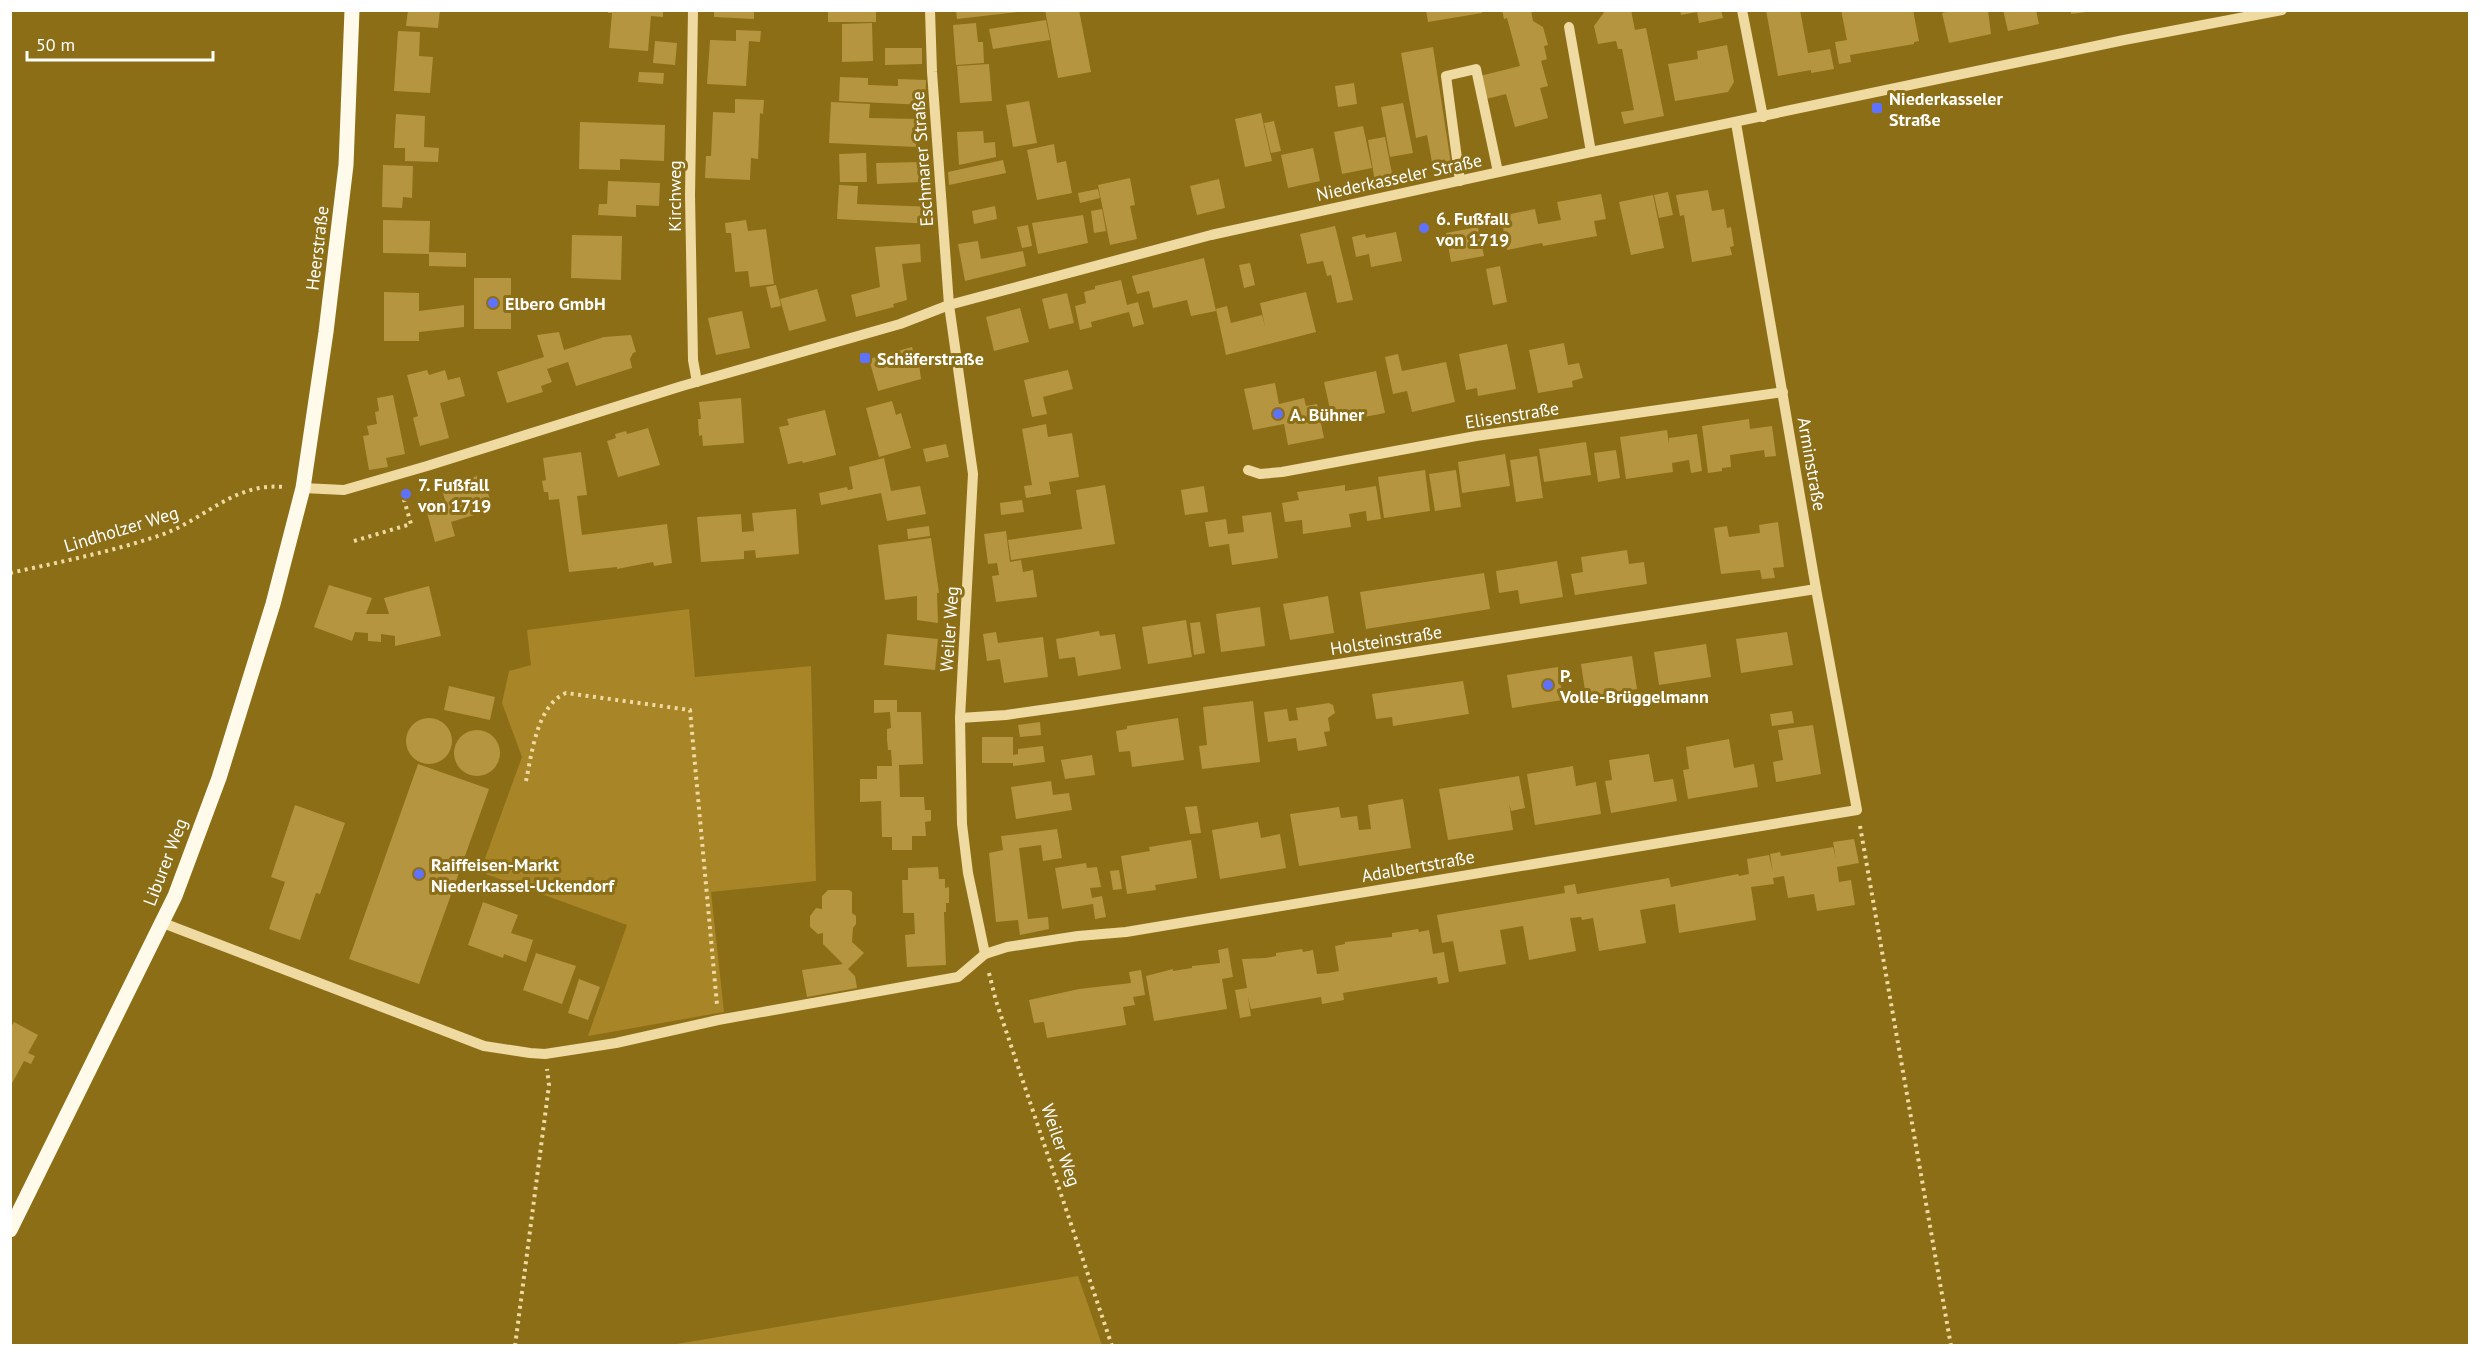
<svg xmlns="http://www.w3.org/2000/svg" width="2480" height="1356" font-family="'PT Sans',sans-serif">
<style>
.green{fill:#a88527}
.building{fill:#b59540}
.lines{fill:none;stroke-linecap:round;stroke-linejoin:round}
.path{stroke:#efdaa2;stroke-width:4;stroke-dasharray:3 4.5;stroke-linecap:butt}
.minor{stroke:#efdaa2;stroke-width:10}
.major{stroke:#fffae9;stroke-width:15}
.poi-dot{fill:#5f71ff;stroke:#8c6e17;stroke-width:2}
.labels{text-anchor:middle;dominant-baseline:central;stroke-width:6;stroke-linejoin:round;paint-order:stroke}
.poi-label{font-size:18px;font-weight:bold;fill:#fff;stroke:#8c6e17;text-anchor:start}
.street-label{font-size:18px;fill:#fff;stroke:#8c6e17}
</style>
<rect width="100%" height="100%" fill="#8c6e17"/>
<g class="green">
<polygon points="689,609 695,677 811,666 816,881 711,892 724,1012 588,1036 627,925 480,872 522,757 502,703 509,671 531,665 527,630"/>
<polygon points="1078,1276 1102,1345 671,1345"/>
</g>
<g class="building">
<polygon points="408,10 440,10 438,28 406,26"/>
<polygon points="608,10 663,10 663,17 651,16 648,51 609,48 612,13 608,13"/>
<polygon points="714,10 754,10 754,19 714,17"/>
<rect x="828" y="10" width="48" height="12"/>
<polygon points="956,10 1018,10 1019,12 957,19"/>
<polygon points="1045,10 1079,10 1091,72 1058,78"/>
<polygon points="1426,10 1481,10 1482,13 1428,22"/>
<polygon points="1502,10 1531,10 1533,21 1543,27 1548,45 1544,46 1547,59 1541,61 1548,86 1540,88 1548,118 1515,127 1506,94 1486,99 1480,76 1520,66 1507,18 1504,19"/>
<polygon points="1631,10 1635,30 1646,28 1664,116 1624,124 1621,112 1634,110 1622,49 1618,49 1616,41 1598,44 1594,26 1605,11"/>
<polygon points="1680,10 1721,10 1723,18 1699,23 1697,12 1681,15"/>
<polygon points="1766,10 1800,10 1808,53 1830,49 1834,69 1811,73 1811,70 1778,76"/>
<polygon points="1841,10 1913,10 1919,41 1914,42 1914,44 1850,55 1851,62 1839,64 1835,42 1847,40"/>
<polygon points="1954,10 1988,10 1991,34 1949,43 1942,13"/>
<polygon points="2003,10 2036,10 2039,24 2008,31"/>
<polygon points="2071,10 2086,10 2086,12 2071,14"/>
<polygon points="1046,20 1050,40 993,49 989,29"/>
<polygon points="872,23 873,61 842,62 842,24"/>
<polygon points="976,23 978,42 983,42 984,63 956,65 953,25"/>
<polygon points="736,30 761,31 760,42 749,41 746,86 707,84 710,40 736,41"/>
<polygon points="398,31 420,32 419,56 433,57 430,93 394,91"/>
<polygon points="655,41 677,43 675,65 653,63"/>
<polygon points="1727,45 1734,82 1728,92 1675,101 1668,64 1698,59 1697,51"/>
<polygon points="1433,47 1452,170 1434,173 1427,135 1416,138 1401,53"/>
<polygon points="885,48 922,48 922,64 885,65"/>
<polygon points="989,64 992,101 960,103 957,66"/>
<polygon points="639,72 664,73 663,84 638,82"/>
<polygon points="840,77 868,78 868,85 898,86 898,79 926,80 925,105 839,101"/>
<polygon points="1354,83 1357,104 1338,107 1335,86"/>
<polygon points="735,99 764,100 763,114 760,113 758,159 751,158 750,180 705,178 706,156 711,156 713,112 735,113"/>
<polygon points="1029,101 1037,143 1013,147 1006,105"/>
<polygon points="831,102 870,104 869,118 917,119 916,147 829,143"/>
<polygon points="1403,103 1413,153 1390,157 1381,107"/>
<polygon points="1261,113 1272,161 1245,167 1235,119"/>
<polygon points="396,114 425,116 424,147 439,148 438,162 405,161 405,148 394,148"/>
<polygon points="1274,121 1281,151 1271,153 1264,123"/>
<polygon points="580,122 665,125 664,161 620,159 620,170 579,169"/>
<polygon points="1363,126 1372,168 1342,174 1334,132"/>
<polygon points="983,131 984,143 995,142 996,157 959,165 957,132"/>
<polygon points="1385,137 1393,179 1375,182 1368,140"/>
<polygon points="1054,144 1057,163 1066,161 1072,193 1037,200 1027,150"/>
<polygon points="1313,148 1320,181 1288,188 1281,155"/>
<polygon points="866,153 867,182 840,182 839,154"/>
<polygon points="1003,160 1006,173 949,185 948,172"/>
<polygon points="923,162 923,182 877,184 876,163"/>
<polygon points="383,165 413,166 412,198 403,197 402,208 382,207"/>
<polygon points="1130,178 1135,205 1130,206 1137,239 1110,245 1098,185"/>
<polygon points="1219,179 1225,208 1197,215 1190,186"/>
<polygon points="608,181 660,183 659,206 636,205 636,217 598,215 599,204 607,204"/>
<polygon points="839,185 858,186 857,204 934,207 933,224 837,219"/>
<polygon points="1098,189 1100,198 1080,203 1078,193"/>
<polygon points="1708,190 1712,211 1724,209 1727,228 1731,227 1734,246 1730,247 1732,255 1692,262 1684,215 1680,216 1676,195"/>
<polygon points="1668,192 1673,215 1659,218 1654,195"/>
<polygon points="1601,194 1606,219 1594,221 1597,236 1543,246 1542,243 1507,250 1501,216 1535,209 1538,224 1561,220 1557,202"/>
<polygon points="1653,195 1664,248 1631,255 1619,202"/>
<polygon points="995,206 997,219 974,224 972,211"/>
<polygon points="1102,209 1106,231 1094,233 1091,211"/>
<polygon points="1083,215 1088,243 1038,254 1032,223"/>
<polygon points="383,220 430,221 429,252 466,253 466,267 429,266 429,254 383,253"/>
<polygon points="746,220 748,231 766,229 774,284 750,287 748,271 735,272 731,233 726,233 725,223"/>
<polygon points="1028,225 1032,246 1022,248 1017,227"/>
<polygon points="1335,226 1353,300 1337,303 1331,275 1327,276 1323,261 1307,264 1300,234"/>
<polygon points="1478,227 1484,256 1451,262 1446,233"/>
<polygon points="1396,232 1402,261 1371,267 1369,254 1356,257 1352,237 1365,234 1366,238"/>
<polygon points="572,235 622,236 621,280 571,278"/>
<polygon points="978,241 981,259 1023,251 1026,266 965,281 958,244"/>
<polygon points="920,244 921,262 902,264 907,300 893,304 894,307 856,317 851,295 880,287 875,247"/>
<polygon points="1204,258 1216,311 1191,316 1187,300 1153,308 1149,291 1137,294 1132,276"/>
<polygon points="1250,263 1255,285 1244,288 1239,265"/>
<polygon points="1500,266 1507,302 1493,305 1486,269"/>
<rect x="474" y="278" width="37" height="51"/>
<polygon points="1121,280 1127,305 1138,302 1144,324 1133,327 1129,312 1091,322 1092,327 1080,330 1075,306 1086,303 1084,292 1095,289 1095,286"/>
<polygon points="776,285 781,306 771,308 766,287"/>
<polygon points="817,289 826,321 789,331 780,299"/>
<polygon points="384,292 419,293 419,311 464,305 464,327 419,332 419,341 384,341"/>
<polygon points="1306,292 1316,332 1226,355 1216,309 1227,306 1231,323 1262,315 1265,326 1260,303"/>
<polygon points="1067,293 1074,323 1049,329 1042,299"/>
<polygon points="1020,308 1029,342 994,351 986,317"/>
<polygon points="742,311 750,348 716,355 708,318"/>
<polygon points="559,332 564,350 604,337 631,335 636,352 633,353 630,359 632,368 576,386 568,362 547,369 552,382 541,386 543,392 507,403 497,372 544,357 537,335"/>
<polygon points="1564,343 1568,365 1579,363 1583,378 1572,381 1573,387 1538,393 1529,350"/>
<polygon points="1507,344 1516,389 1478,396 1477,388 1466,390 1459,354"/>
<polygon points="912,347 915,357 918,357 921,379 878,391 869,359"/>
<polygon points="1398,354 1402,371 1446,362 1455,402 1412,412 1407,391 1393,394 1385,357"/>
<polygon points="427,370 429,375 445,370 448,380 460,377 465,396 440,403 449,438 420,446 413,418 418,416 407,375"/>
<polygon points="1068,370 1073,389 1043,397 1047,414 1032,417 1024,380"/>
<polygon points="1376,371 1385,413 1333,423 1324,382"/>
<polygon points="1275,383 1279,404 1304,398 1306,406 1317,404 1324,438 1288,445 1284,424 1253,430 1244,389"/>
<polygon points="393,395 405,454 386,458 388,467 369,470 363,436 369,435 367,426 377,424 375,412 379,411 377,398"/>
<polygon points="741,398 744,443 703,446 702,435 699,436 698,419 701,419 699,402"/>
<polygon points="892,401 896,415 901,413 911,448 879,457 866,408"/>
<polygon points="825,410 836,455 803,463 802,461 788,464 779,427 789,425 787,419"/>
<polygon points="1749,419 1750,429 1772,426 1776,456 1765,457 1764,450 1730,455 1731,467 1722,468 1722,471 1708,473 1702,426"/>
<polygon points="1046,424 1048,437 1072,433 1079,477 1049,482 1051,494 1026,498 1024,486 1032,485 1022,429"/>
<polygon points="648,428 660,465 618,477 607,441 616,438 615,434 626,431 627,434"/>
<polygon points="1667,430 1669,444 1669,438 1697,434 1702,471 1691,473 1689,460 1672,463 1673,472 1626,479 1620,437"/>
<polygon points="1586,442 1591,475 1544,482 1539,449"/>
<polygon points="946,444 949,457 926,462 923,449"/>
<polygon points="1616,450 1620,478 1598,482 1594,453"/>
<polygon points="581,452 587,495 577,496 582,535 667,524 672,563 654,566 653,562 617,569 617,567 569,572 559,499 549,500 548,492 544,492 542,481 546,480 543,458"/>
<polygon points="1505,454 1510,486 1462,493 1458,462"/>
<polygon points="1537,456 1543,498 1516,502 1510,460"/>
<polygon points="884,458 891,491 920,486 926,514 887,521 881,493 821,505 819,493 847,487 848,490 853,489 849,467"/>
<polygon points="1425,470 1430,511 1384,518 1378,477"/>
<polygon points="1456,470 1461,507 1435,511 1429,474"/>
<polygon points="477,476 482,491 487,490 491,502 485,504 487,511 451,522 455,536 435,542 426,509 446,503 441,487 465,477 466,480"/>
<polygon points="1105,485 1115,544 1011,560 1008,540 1082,529 1076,490"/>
<polygon points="1345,485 1345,491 1376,486 1381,519 1367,521 1366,511 1349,514 1351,527 1303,534 1302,520 1285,522 1282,503 1299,500 1297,492"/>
<polygon points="1204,486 1208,512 1185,515 1181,490"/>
<polygon points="1022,500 1024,512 1001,515 1000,503"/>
<polygon points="796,509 799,554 756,558 755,550 744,551 744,559 701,562 697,517 741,514 742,532 754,531 752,513"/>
<polygon points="1271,512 1278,558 1232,565 1229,544 1209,547 1205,522 1226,519 1228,534 1244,532 1242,516"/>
<polygon points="1778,522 1784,567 1773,568 1775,578 1762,579 1760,570 1721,574 1714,528 1727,526 1729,537 1760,533 1759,525"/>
<polygon points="929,526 930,536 908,539 907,529"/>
<polygon points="1006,531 1010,562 1021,560 1023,572 1033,570 1037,597 996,602 992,576 999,575 997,563 988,564 984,534"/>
<polygon points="931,538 939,593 937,593 938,623 917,620 917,596 885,600 878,545"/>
<polygon points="1627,550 1629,564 1644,562 1647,584 1575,595 1571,574 1583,572 1581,557"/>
<polygon points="1557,561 1563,597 1520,604 1518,590 1499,593 1496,571"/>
<polygon points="1484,573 1490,609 1366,629 1360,592"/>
<polygon points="329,585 372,598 366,614 389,614 384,598 429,586 441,636 395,646 395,636 381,634 381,642 368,641 368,633 355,632 352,641 314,627"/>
<polygon points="1328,596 1334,633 1290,640 1283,604"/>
<polygon points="1260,607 1265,646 1221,652 1216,614"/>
<polygon points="1186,620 1192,657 1148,664 1142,627"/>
<polygon points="1200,622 1205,653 1194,655 1190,623"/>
<polygon points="1099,631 1100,636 1115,634 1121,669 1078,676 1075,657 1059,659 1056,639"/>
<polygon points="996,632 998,643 1043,637 1048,677 1004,683 1000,659 987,661 983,634"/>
<polygon points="1787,632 1793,665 1741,673 1736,639"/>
<polygon points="887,634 938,639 935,670 884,665"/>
<polygon points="1706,644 1711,677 1659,685 1654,652"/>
<polygon points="1632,656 1637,689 1586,697 1581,664"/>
<polygon points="1558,667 1563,700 1512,708 1507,675"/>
<polygon points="1463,681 1469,714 1393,726 1392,717 1376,719 1372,694"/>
<polygon points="449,686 495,697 490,720 444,710"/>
<polygon points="874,700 897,700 897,712 921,712 923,764 899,765 900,797 924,797 925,810 931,810 931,821 925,822 926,836 912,836 912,850 892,850 892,837 882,837 881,801 860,802 860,779 877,779 877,766 892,766 891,750 888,750 887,739 887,729 891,728 890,712 874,713"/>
<polygon points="1253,701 1260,762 1202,769 1199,746 1207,745 1203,707"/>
<polygon points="1329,703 1333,705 1335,713 1328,718 1330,731 1324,732 1327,746 1298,751 1296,738 1268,742 1264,712 1287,709 1289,721 1298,720 1296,708"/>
<polygon points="1792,711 1794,723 1772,726 1770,714"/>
<circle cx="429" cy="741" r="23"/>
<polygon points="1178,718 1184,760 1132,767 1130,751 1119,752 1116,731 1127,729 1127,726"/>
<polygon points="1040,722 1041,735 1020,737 1018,725"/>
<polygon points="1813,725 1821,774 1776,782 1773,762 1783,760 1778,730"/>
<circle cx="477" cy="753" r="23"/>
<polygon points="982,737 1013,737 1013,755 1018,754 1018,749 1043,746 1045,762 1013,766 1013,763 982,763"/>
<polygon points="1729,739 1734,768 1754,764 1758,787 1688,799 1683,770 1689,769 1686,747"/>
<polygon points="1649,754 1654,782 1673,779 1677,801 1611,813 1605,781 1612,780 1609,760"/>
<polygon points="1092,755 1095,775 1065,779 1061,760"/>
<polygon points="418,764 489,789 419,984 349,959"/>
<polygon points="1573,766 1576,786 1596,782 1601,814 1535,825 1527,774"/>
<polygon points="1519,776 1525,808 1511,811 1509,803 1513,830 1448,840 1439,789"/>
<polygon points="1051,781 1053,795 1069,793 1072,810 1016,819 1011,787"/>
<polygon points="1403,799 1411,848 1299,866 1290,814 1339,807 1341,818 1357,816 1359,830 1371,829 1368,805"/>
<polygon points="295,805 345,823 320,894 316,893 300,940 269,929 285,882 271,877"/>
<polygon points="1197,806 1201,833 1190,834 1185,807"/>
<polygon points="1258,822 1261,838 1280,834 1286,868 1220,879 1212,830"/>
<polygon points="1057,829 1062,858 1043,861 1041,845 1019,848 1028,919 1048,917 1049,929 1020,935 1018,920 996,922 989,853 1003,850 1001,836"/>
<polygon points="1854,839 1859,863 1837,867 1839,882 1851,880 1855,905 1817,911 1814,894 1788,898 1784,876 1773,878 1774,884 1751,887 1756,920 1679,933 1675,904 1640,910 1646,943 1599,951 1593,918 1582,920 1581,917 1570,918 1576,951 1529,960 1523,926 1500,930 1506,964 1459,972 1453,941 1442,943 1437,915 1565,893 1564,886 1575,884 1577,894 1669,878 1671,887 1738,874 1739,876 1749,874 1747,859 1769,855 1773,873 1770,854 1780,852 1781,856 1833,847 1836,859 1833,842"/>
<polygon points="1191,840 1197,878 1155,885 1156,890 1127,894 1121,856 1150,851 1149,847"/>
<polygon points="1086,863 1087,868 1097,867 1101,887 1090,888 1092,898 1102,896 1106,917 1095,919 1093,904 1062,909 1055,868"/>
<polygon points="938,867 939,879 945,879 945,888 949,887 949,903 946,903 946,912 944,912 946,965 907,967 905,935 915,934 914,913 903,913 902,880 908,880 908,868"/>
<polygon points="1119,870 1122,889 1113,890 1110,871"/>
<polygon points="828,890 849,890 852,892 852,913 856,916 856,924 853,928 852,942 864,953 848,969 855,976 857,988 807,997 802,970 843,964 823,944 823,933 818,934 810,927 810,916 816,908 822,909 822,896"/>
<polygon points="483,902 518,915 511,933 533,940 526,962 504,954 503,958 468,945"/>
<polygon points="1418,929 1419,932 1429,930 1433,954 1444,952 1449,982 1438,984 1437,977 1343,993 1344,1000 1322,1004 1321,997 1251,1009 1248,997 1251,1016 1240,1018 1235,990 1247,988 1242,959 1266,958 1276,956 1276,953 1302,949 1303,952 1313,950 1317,974 1328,973 1339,971 1335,946 1345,944 1345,942 1392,937 1392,933"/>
<polygon points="1228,948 1233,977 1222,979 1227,1009 1154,1021 1146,976 1173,969 1173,971 1192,968 1192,966 1220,963 1218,950"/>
<polygon points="536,953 576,966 562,1004 523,990"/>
<polygon points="1141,970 1145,995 1133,997 1135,1005 1123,1007 1126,1025 1047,1038 1044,1022 1034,1023 1029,1000 1079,989 1131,983 1129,972"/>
<polygon points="579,979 600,987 588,1020 568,1013"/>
<polygon points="14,1022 38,1035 28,1053 35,1056 31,1064 24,1061 10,1087 10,1029"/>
</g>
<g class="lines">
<g class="path">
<polyline points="354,541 411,524 401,489"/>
<path d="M10,573C60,562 110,552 158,536C204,521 233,482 284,487"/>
<path d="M526,781C532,753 537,705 566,693L690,710L717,1005"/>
<polyline points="1860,826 1951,1346"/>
<polyline points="989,973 996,1001 1112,1346"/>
<polyline points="515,1346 549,1085 547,1069"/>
</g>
<g class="minor">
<polyline points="693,10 690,195 693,360 697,382"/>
<polyline points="930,10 932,72 949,305 973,474 960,718 962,824 968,873 985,954"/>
<polyline points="1742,10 1763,117"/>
<polyline points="1569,27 1591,152"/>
<polyline points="1460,181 1446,76 1476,69 1498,172"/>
<polyline points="1248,470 1260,474 1282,472 1476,436 1783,392"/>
<polyline points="303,488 344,490 427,466 682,386 900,324 949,305 1211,235 1591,152 2124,40 2282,10"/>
<polyline points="960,718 1006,715 1076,705 1816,589"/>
<polyline points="163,923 484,1046 530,1053 545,1054 616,1043 718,1020 958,977 985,954 1007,947 1078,936 1126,932 1857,810 1816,589 1736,123"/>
</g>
<polyline class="major" points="10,1230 175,896 219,778 273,604 303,488 326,332 346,165 352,10"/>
</g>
<g class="poi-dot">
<rect x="1871" y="102" width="12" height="12" rx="3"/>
<circle cx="1424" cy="228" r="6"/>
<circle cx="493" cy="303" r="6"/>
<rect x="859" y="352" width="12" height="12" rx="3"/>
<circle cx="1278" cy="414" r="6"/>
<circle cx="406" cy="494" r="6"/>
<circle cx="1548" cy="685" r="6"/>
<circle cx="419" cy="874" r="6"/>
</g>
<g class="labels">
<g class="poi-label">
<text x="1889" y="98">Niederkasseler<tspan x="1889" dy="21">Straße</tspan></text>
<text x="1436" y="218">6. Fußfall<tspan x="1436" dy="21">von 1719</tspan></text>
<text x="505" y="303">Elbero GmbH</text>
<text x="877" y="358">Schäferstraße</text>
<text x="1290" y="414">A. Bühner</text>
<text x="418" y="484">7. Fußfall<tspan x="418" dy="21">von 1719</tspan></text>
<text x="1560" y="675">P.<tspan x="1560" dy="21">Volle-Brüggelmann</tspan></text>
<text x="431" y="864">Raiffeisen-Markt<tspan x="431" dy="21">Niederkassel-Uckendorf</tspan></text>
</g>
<g class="street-label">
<text transform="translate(922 159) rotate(-94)">Eschmarer Straße</text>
<text transform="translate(1399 177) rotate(-12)">Niederkasseler Straße</text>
<text transform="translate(674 196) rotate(-90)">Kirchweg</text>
<text transform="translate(317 248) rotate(-83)">Heerstraße</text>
<text transform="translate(1512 415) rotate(-9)">Elisenstraße</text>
<text transform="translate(1812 464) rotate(80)">Arminstraße</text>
<text transform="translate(121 529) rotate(-17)">Lindholzer Weg</text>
<text transform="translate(949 629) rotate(-86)">Weiler Weg</text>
<text transform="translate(1386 640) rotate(-9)">Holsteinstraße</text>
<text transform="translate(165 862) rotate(-69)">Liburer Weg</text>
<text transform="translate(1418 866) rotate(-10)">Adalbertstraße</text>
<text transform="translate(1061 1145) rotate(71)">Weiler Weg</text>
</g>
</g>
<rect width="2480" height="1356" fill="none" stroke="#ffffff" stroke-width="24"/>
<path d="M27 51v9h186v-9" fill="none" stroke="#ffffff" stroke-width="3"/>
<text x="36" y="51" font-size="18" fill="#ffffff" stroke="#8c6e17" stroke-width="4.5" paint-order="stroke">50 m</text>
</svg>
